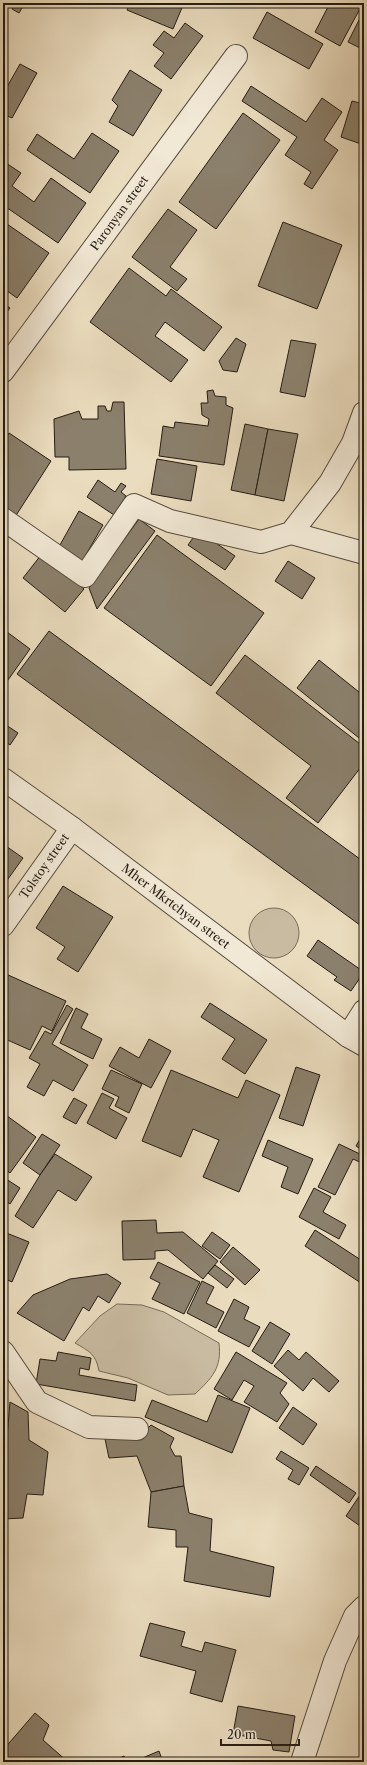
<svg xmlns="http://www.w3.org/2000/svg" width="367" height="1765" font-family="'Libre Caslon Text',serif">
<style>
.green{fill:#c9bba1;stroke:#776c5a}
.building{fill:#8b806c;stroke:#251c13}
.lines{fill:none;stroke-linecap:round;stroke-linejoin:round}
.street-casing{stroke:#564c3e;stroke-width:24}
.street{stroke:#f1e8d5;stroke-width:22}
.labels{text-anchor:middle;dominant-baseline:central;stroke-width:3.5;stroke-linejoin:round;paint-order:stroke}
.street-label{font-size:12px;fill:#251c13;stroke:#f1e8d5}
</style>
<rect width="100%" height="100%" fill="#eadcbe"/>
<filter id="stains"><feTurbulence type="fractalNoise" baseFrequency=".005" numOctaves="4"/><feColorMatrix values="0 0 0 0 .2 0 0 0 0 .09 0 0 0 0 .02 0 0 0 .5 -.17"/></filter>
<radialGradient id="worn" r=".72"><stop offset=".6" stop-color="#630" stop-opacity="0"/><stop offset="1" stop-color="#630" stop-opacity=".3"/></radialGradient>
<g class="green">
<circle cx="274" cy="933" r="25"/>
<path d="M117,1304L142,1305L164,1312L219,1343C222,1368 212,1378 195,1394L168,1395L128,1378L99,1371C96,1354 89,1351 75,1343L100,1316Z"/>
</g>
<g class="building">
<polygon points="15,3 25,3 19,13 12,9"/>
<polygon points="130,3 184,3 173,29 127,10"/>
<polygon points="330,3 363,3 340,46 315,32"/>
<polygon points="364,10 364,50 348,42"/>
<polygon points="267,12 323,44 309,69 253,38"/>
<polygon points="185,23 203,36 171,79 154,66 164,53 153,45 164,31 174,38"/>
<polygon points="20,64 37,73 12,118 3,114 3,94"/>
<polygon points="130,70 162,90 133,136 109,122 118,106 112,100"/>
<polygon points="251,86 306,122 322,98 342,112 324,140 338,150 312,189 304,184 311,172 285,155 297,137 242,101"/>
<polygon points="352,101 364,104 364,145 341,137"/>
<polygon points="243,113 280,140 216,229 179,202"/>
<polygon points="92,133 119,151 90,193 27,150 37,134 74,159"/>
<polygon points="3,141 8,144 3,152"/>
<polygon points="3,161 21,173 12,186 34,202 51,178 86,203 58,243 3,205"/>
<polygon points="168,209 197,230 170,267 187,279 177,291 132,257"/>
<polygon points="283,222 342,245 317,309 258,286"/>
<polygon points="7,224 49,253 17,298 3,288 3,230"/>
<polygon points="129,268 166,296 171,289 222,327 204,351 165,322 155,336 188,360 171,382 90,322"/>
<polygon points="3,303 10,308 3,317"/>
<polygon points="236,338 246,344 237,372 223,370 219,361"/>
<polygon points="291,340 316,344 305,397 280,392"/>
<polygon points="213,390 215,396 226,397 226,405 233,408 224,465 159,456 163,426 174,428 175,422 208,426 209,419 202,415 201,403 208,403 207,391"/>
<polygon points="113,402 124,402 126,469 69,470 69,457 55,457 54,419 79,411 82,419 98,419 98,406 105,406 107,411 111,411"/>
<polygon points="245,424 268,429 255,495 231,490"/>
<polygon points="268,429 298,434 284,501 255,495"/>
<polygon points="9,433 51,461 15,517 3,509 3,443"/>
<polygon points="157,459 197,466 191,501 151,494"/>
<polygon points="98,480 115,492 121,483 126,486 121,492 126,496 114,515 87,497"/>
<polygon points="79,511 103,525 80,565 56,552"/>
<polygon points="139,519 155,531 97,609 89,588"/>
<polygon points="198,531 235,556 225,570 188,545"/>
<polygon points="157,535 264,613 211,686 104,608"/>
<polygon points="41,555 84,589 65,612 23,578"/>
<polygon points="288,561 315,578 302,599 275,581"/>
<polygon points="3,629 30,649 3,687"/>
<polygon points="49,631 364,862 364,928 17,674"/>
<polygon points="245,655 364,747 364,763 318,823 286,798 311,766 216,693"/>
<polygon points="319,660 364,696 364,742 297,688"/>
<polygon points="3,723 18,733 10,745 3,740"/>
<polygon points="3,844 23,858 3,886"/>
<polygon points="63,886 113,917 78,972 57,959 65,947 36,928"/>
<polygon points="318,940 364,972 351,991 334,980 337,977 307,956"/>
<polygon points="6,974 66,1001 52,1031 42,1026 30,1050 3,1038 3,981"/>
<polygon points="210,1003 267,1040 245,1074 222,1059 235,1039 201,1017"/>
<polygon points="67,1005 73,1009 52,1044 88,1065 73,1091 53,1080 44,1096 27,1087 40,1064 29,1058 45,1031 51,1034"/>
<polygon points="76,1008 88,1014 81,1028 102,1039 93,1059 60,1043"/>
<polygon points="149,1039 171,1051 151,1088 109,1066 120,1047 139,1058"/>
<polygon points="296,1067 320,1075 303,1126 279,1118"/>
<polygon points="111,1070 142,1084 129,1113 115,1106 119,1097 102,1089"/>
<polygon points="171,1070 238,1098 246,1080 280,1095 239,1192 203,1177 219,1140 193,1129 181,1157 142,1141"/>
<polygon points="102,1093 114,1099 109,1108 127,1118 116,1139 87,1123"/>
<polygon points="74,1098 87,1105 76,1124 63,1117"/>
<polygon points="3,1113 36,1137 10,1173 3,1168"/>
<polygon points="364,1132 364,1151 356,1146"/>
<polygon points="42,1134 60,1145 40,1175 23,1163"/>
<polygon points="268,1140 313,1159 298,1194 281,1187 288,1167 262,1156"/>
<polygon points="339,1144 364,1156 364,1164 353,1159 335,1195 318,1187"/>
<polygon points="55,1154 92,1177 76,1201 58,1190 33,1228 15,1216 40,1175"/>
<polygon points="3,1177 20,1188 10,1204 3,1199"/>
<polygon points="314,1188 331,1197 323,1212 346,1225 339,1239 299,1217"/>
<polygon points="156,1220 157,1233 183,1232 218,1261 203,1279 168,1250 155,1251 155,1259 123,1260 122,1221"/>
<polygon points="315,1230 364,1262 364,1285 305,1246"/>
<polygon points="4,1232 29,1242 12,1282 3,1278 3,1235"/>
<polygon points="212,1232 230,1245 220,1259 202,1246"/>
<polygon points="233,1247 260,1270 245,1285 220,1262"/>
<polygon points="158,1262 200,1282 184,1314 152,1299 160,1283 150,1278"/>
<polygon points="215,1265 234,1279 227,1288 208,1273"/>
<polygon points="107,1274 121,1283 109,1303 98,1296 89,1311 83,1307 64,1341 17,1313 33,1295 70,1279"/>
<polygon points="202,1281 214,1287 206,1303 224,1312 216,1328 187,1313"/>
<polygon points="234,1299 249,1307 244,1319 260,1327 249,1347 218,1331"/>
<polygon points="270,1322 290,1334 272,1364 252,1351"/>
<polygon points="288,1350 299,1360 306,1352 339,1381 329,1392 313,1378 303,1391 274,1366"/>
<polygon points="58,1352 91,1358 89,1370 80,1368 79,1375 137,1385 135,1401 36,1384 40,1359 56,1361"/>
<polygon points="236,1352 287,1383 280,1393 289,1404 277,1422 244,1402 254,1386 244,1380 232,1400 214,1389"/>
<polygon points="218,1395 250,1408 232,1453 145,1417 152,1400 207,1422"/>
<polygon points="10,1402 28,1412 29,1440 48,1452 43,1495 27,1494 23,1518 3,1519 3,1450 6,1450"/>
<polygon points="293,1407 317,1424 303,1445 279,1428"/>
<polygon points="151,1425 174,1438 170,1447 175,1456 181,1456 184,1486 151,1492 137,1456 109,1458 104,1434 139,1437"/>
<polygon points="281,1451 309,1468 299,1485 288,1479 293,1470 276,1459"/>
<polygon points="316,1466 356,1493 349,1503 310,1475"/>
<polygon points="184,1486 189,1513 212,1519 210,1551 274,1567 270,1597 184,1581 188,1547 176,1547 176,1530 148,1527 151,1492"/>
<polygon points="360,1495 364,1498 364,1520 360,1526 346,1516"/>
<polygon points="150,1623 185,1632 181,1646 202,1652 205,1642 236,1650 222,1702 190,1693 196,1671 140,1656"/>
<polygon points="238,1706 295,1716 289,1752 273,1750 271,1741 233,1734"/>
<polygon points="35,1713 49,1725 43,1740 68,1762 3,1762 3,1750"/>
<polygon points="159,1751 163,1762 133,1762"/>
<polygon points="124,1756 127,1762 111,1762"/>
</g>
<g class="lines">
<defs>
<g id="street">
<polyline points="3,371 236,56"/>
<polyline points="3,519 85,576 134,505 170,521 261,542 291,533 330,483 353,443 364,413"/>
<polyline points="291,533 364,553"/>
<polyline points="3,779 72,828 348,1036 364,1045"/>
<polyline points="3,925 72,828"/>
<polyline points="348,1036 364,1011"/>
<polyline points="3,1352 37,1402 89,1427 137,1429"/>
<polyline points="302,1762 335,1661 355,1616 364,1607"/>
</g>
</defs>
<use href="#street" class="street-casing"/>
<use href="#street" class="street"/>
</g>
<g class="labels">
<g class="street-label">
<text transform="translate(119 213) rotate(-54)">Paronyan street</text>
<text transform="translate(44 866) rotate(-55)">Tolstoy street</text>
<text transform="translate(176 906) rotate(37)">Mher Mkrtchyan street</text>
</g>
</g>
<rect width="367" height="1765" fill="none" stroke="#eadcbe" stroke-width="16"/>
<rect x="4" y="4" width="359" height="1757" fill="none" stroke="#251c13" stroke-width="2"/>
<rect x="8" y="8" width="351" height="1749" fill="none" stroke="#251c13"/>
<path d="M221 1739v6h78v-6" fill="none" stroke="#251c13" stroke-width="2"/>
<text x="227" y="1739" font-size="12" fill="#251c13" stroke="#f1e8d5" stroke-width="3" paint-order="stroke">20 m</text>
<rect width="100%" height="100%" filter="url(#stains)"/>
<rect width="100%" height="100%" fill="url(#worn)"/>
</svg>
